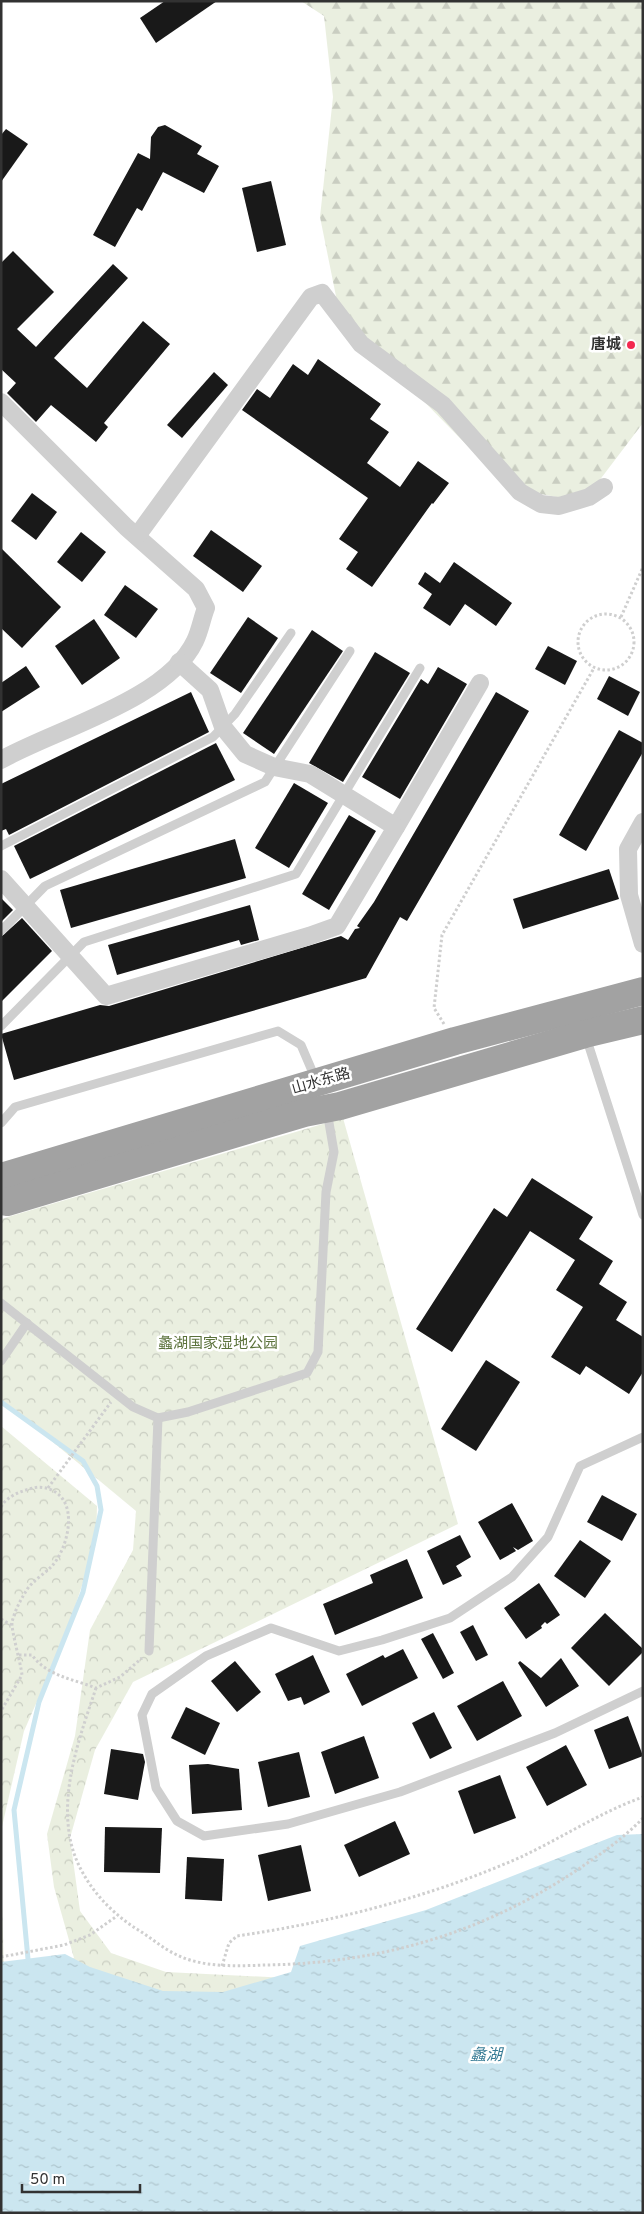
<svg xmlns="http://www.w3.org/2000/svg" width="644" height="2214" font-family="Overpass,'Noto Sans SC',sans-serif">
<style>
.forest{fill:url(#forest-firs)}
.park{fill:url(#park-crowns)}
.water{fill:url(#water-ripples)}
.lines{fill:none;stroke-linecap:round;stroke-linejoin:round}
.stream{stroke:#cbe6f0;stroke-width:5}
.building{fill:#191919}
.path{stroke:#cfcfcf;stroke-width:3;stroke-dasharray:2.5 2.5;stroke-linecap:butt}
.service{stroke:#cfcfcf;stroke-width:9}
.minor{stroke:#cfcfcf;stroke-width:18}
.trunk{stroke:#a2a2a2;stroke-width:28}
.poi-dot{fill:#f32a50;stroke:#fff;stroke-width:2}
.labels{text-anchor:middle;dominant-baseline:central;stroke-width:5;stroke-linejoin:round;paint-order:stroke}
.poi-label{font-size:15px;font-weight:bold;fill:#323232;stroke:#fff;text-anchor:end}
.street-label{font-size:15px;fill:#323232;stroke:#fff}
.park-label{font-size:15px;fill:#5b723b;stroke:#fff}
.water-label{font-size:16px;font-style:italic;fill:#367b95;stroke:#fff}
</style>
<defs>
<pattern id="forest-firs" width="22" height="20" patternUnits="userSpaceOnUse" patternTransform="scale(1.25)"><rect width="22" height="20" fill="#eaefe0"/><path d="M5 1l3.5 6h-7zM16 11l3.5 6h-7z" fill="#c9cdc1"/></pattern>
<pattern id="park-crowns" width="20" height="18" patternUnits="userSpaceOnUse" patternTransform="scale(1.25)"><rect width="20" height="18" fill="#eaefe0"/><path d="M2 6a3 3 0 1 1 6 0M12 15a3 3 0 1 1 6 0" fill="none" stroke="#c9cdc1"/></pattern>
<pattern id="water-ripples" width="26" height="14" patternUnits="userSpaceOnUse" patternTransform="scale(1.25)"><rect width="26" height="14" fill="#cbe6f0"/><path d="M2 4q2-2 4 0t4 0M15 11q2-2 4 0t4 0" fill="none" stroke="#afc6ce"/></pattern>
</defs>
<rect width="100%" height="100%" fill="#fff"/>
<polygon class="forest" points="301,1 643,1 643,423 583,502 509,488 340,316 320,217 333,97 324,16"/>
<g class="park">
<polygon points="343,1118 458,1524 133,1682 95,1750 70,1838 80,1911 111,1953 166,1972 287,1978 643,2213 1,2213 1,1876 4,1966 74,1958 54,1887 47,1834 75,1736 90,1630 133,1550 136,1511 1,1399 1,1219"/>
<polygon points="1,1426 97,1506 96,1543 64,1640 24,1731 1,1831"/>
</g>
<polygon class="water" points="643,1834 643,2213 1,2213 1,1962 65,1954 90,1967 163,1991 223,1992 291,1972 300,1946 426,1910 617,1835"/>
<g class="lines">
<polyline class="stream" points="1,1402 83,1461 97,1486 101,1510 83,1592 39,1702 14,1810 28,1959"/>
</g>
<g class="building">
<polygon points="165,1 217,1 156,43 140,18"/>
<polygon points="165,125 202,146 197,154 219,166 204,193 163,172 142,211 137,208 115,247 93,235 138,153 150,159 151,137 158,127"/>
<polygon points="6,129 28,144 1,182 1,135"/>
<polygon points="271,181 286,245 257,252 242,188"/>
<polygon points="13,251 54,292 17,329 36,347 113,264 128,278 54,358 87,388 143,321 170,344 104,423 108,427 96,442 51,405 36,422 7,393 16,383 1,369 1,263"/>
<polygon points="318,359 381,404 370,419 389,432 367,463 400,487 418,461 449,483 433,504 432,503 372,587 346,569 358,552 339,539 368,498 242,410 257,389 270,398 293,364 308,375"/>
<polygon points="214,372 228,385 182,438 167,425"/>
<polygon points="32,493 57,512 36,540 11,521"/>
<polygon points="211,530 262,566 243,592 193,556"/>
<polygon points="81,532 106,552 82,582 57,562"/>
<polygon points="1,548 61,607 22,648 1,628"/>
<polygon points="454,562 512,603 496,626 465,604 450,626 423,608 432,594 418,584 425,572 440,583"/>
<polygon points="125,585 158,609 136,638 104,615"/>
<polygon points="248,617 278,638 241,693 210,673"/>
<polygon points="94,619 120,658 82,685 55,646"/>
<polygon points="312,630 343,651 274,754 243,733"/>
<polygon points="548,646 577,661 565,685 535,669"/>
<polygon points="375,652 410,673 343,782 309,763"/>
<polygon points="26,666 40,687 1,712 1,683"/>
<polygon points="438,667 467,684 400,799 362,777 421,679 428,684"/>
<polygon points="609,676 640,692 628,716 597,699"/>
<polygon points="191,692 209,732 9,835 6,829 1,831 1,784"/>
<polygon points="496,692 529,711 407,921 400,917 366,978 14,1080 1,1034 100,1005 109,1006 341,936 348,940 355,929 360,928 357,926 374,902"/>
<polygon points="619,730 643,743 643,752 586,851 559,835"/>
<polygon points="216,743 235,780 30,879 14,846"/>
<polygon points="294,783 328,803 289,868 255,848"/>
<polygon points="349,815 376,831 329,910 302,894"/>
<polygon points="235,839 246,878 71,928 60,890"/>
<polygon points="609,869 619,899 523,929 513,899"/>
<polygon points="1,898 13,910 1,922"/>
<polygon points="250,905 259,940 241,945 239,940 117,975 108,945"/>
<polygon points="22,918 52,951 1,1002 1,937"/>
<polygon points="532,1178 593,1217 579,1239 613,1261 599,1284 627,1302 616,1320 643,1337 643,1372 629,1394 586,1366 580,1375 551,1357 583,1307 556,1290 575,1260 530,1231 452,1352 416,1329 494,1208 507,1217"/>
<polygon points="486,1360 520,1382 476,1451 441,1429"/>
<polygon points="602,1495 637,1514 622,1541 587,1522"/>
<polygon points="512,1503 533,1541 518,1550 513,1547 516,1551 500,1560 478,1522"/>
<polygon points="460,1535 471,1557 456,1566 462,1576 443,1585 427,1551"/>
<polygon points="580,1540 611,1561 585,1598 554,1576"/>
<polygon points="407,1559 423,1598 335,1635 323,1604 373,1583 370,1575"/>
<polygon points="539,1583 560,1615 547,1624 545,1622 541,1626 542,1628 526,1639 504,1608"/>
<polygon points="605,1613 643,1649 643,1652 609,1686 571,1648"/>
<polygon points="473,1625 488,1655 476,1661 460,1632"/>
<polygon points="433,1633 454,1673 443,1679 421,1639"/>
<polygon points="403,1649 418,1678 362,1706 346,1674 383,1655 385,1658"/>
<polygon points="313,1655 330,1692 304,1705 301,1697 288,1701 275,1674"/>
<polygon points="561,1658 579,1686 546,1707 518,1663 520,1661 541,1678"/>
<polygon points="235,1661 261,1692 237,1712 211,1681"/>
<polygon points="503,1681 522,1716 477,1741 457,1706"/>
<polygon points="186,1707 220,1723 205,1755 171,1738"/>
<polygon points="434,1712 452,1748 430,1759 412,1723"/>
<polygon points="628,1716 643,1756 609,1769 594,1730"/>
<polygon points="364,1736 379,1778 335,1794 321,1752"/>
<polygon points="566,1745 587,1785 547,1806 526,1767"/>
<polygon points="111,1749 143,1754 145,1762 138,1800 104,1794"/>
<polygon points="299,1752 310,1797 268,1807 258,1762"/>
<polygon points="208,1764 239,1769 242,1810 192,1814 189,1765"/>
<polygon points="500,1775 516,1818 474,1834 458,1791"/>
<polygon points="395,1821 410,1854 359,1877 344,1845"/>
<polygon points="105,1827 162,1828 160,1873 104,1872"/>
<polygon points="301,1845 311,1891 268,1901 258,1855"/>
<polygon points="187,1857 224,1859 222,1901 185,1899"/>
</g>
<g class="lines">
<g class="path">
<circle cx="606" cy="642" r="28"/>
<polyline points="621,617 643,567"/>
<polyline points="444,1024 434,1008 442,935 594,668"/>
<polyline points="48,1488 111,1402"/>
<path d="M1,1507C7,1496 21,1491 33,1488C41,1486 51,1488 58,1494C78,1510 66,1552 51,1567C44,1574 34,1580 28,1588C21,1599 15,1610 12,1622C11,1630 21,1664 22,1675L1,1711"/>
<polyline points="1,1619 11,1625"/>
<path d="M19,1655H32C47,1676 73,1679 96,1688L120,1677L142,1658"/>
<path d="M96,1688C81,1733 62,1784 69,1832C74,1872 103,1907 135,1928C149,1936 162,1948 177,1955C204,1968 237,1966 266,1965C380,1963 480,1934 574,1872C598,1856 623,1839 643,1818"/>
<polyline points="1,1957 64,1945 90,1935 117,1916"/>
<path d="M222,1966L229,1943L237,1936C333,1922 434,1896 523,1856C563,1837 601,1812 643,1797"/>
</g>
<g class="service">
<polyline points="1,846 213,737 235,714 291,633"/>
<polyline points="1,931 45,886 265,782 350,651"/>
<polyline points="1,1026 84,942 296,874 420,668"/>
<polyline points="586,1037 643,1215"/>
<polyline points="1,1123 15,1107 278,1031 301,1045 316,1080"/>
<polyline points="1,1303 133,1407 158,1418 188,1412 307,1373 318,1352 326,1192 334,1152 327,1111"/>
<polyline points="1,1361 27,1323"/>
<polyline points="643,1437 580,1466 548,1537 512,1577 450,1618 382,1640 339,1651 271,1628 206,1656 152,1694 142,1715 156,1788 177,1821 204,1836 288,1824 400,1792 555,1733 643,1691"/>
<polyline points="149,1651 158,1418"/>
</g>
<g class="minor">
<path d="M1,402L126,527L196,589L206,608C202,618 200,631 195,641C167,700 56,729 1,760"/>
<polyline points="137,536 311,297 322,293 361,344 443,405 520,492 541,504 559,506 589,497 604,487"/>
<polyline points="643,822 628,849 629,895 643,944"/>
<polyline points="396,827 480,683"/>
<polyline points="1,879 106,996 309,936 337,926 396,827 310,774 274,767 245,754 223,727 210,690 179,662"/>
</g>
<g class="trunk">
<polyline points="1,1177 455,1041 643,991"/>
<polyline points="1,1201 7,1202 304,1113 340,1106 585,1034 643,1020"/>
</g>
</g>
<circle class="poi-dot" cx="631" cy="345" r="5"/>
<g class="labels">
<g class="poi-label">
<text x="621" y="345">唐城</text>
</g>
<g class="street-label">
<text transform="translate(321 1082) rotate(-16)">山水东路</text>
</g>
<g class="park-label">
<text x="218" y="1344">蠡湖国家湿地公园</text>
</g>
<g class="water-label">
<text x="486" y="2056">蠡湖</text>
</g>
</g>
<rect width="644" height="2214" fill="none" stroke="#323232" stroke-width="5"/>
<path d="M22 2184v8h118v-8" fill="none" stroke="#323232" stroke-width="2.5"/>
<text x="30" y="2184" font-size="15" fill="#323232" stroke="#ffffff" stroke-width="4" paint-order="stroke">50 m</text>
</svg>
